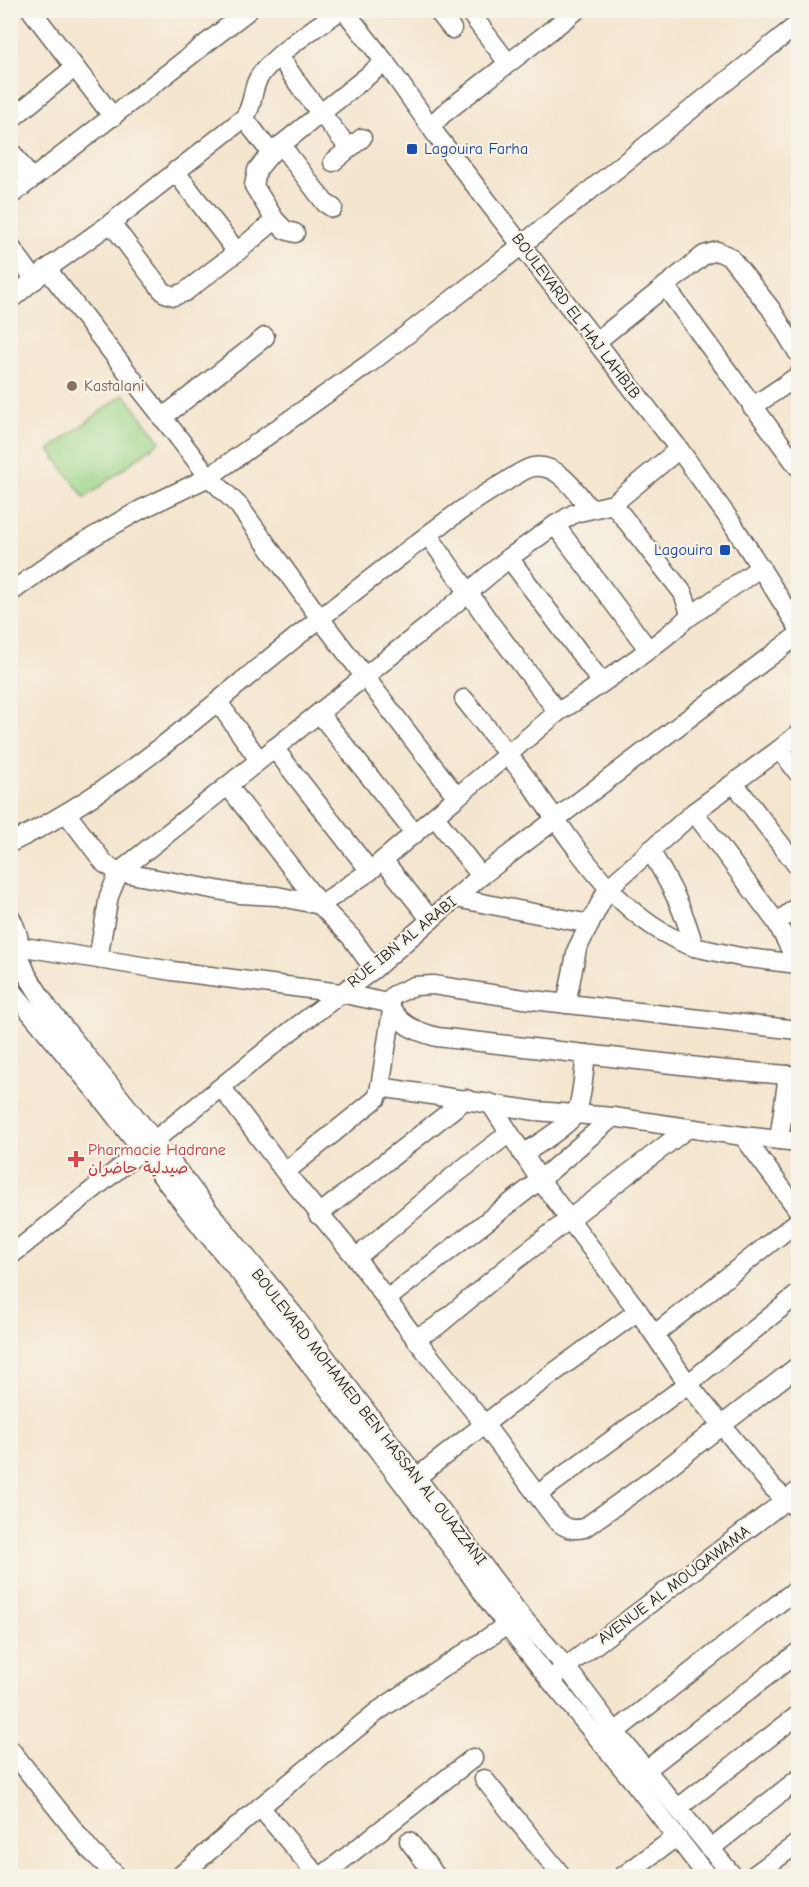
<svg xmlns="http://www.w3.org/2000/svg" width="809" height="1887" font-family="'Comic Neue','Playpen Sans Arabic',sans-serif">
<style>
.green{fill:#9cd689;stroke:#5c7952;stroke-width:1.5}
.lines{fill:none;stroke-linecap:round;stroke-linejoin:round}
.minor-casing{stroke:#68625a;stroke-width:21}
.minor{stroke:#fff;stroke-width:18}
.transit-dot{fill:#1a4fb4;stroke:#f7f3e8;stroke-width:2}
.education-dot{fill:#8d6e63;stroke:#f7f3e8;stroke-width:2}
.health-dot{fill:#e0444e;stroke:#f7f3e8;stroke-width:2}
.labels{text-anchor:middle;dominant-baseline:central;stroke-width:4.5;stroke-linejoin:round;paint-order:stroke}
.transit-label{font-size:16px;fill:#164399;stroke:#f7f3e8;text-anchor:start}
.street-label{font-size:16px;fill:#1c1c1c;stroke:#f7f3e8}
.education-label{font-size:16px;fill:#785e54;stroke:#f7f3e8;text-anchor:start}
.health-label{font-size:16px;fill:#be3a42;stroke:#f7f3e8;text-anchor:start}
</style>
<rect width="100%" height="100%" fill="#f7f3e8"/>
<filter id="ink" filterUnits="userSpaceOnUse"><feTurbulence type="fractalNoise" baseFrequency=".0167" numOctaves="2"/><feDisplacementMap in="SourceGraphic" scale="12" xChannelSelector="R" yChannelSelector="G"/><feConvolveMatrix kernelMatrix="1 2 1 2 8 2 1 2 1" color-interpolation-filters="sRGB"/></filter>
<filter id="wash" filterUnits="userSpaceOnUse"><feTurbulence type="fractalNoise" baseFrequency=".008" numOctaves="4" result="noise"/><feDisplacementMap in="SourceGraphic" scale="24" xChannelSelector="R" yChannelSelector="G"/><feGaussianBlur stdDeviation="1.35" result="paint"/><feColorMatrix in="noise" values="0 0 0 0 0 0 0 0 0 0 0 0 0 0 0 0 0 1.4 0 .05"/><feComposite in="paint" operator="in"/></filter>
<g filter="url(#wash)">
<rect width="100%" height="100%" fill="#f4e5ce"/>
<polygon class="green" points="124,394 160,441 85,498 49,450"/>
</g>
<g filter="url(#ink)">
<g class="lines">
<defs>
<g id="minor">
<polyline points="31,10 113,117"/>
<polyline points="344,10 385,62 437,136 679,449 732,523 798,627"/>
<polyline points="437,10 452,29"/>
<polyline points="468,10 508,63"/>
<polyline points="279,56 303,91 349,148"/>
<polyline points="244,118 271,153 281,145 325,203 333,208"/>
<polyline points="10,120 74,68"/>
<polyline points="431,126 443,114 577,10"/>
<polyline points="281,145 385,62"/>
<polyline points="10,150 31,179"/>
<polyline points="271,153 257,170 254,186 275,220"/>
<polyline points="333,162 362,138"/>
<polyline points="175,171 237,252"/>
<polyline points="10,196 249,10"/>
<polyline points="111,223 161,289 165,293 174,296 185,292 237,252 275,220 285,230 295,233"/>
<polyline points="10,246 35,280"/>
<polyline points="47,269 209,477 239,506 319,617 457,797 370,871 320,905 277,896 239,894 119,872 105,864 67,814"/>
<polyline points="665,286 798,467"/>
<path d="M10,300L47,269L111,223L244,118C254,105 251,92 258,79C271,56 319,25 341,10"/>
<polyline points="597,341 704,255 717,251 730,257 771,309 798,353"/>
<polyline points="752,407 798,376"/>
<polyline points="162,418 265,337"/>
<polyline points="555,525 575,513 613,504 679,449"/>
<path d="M428,535L490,623L558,712C578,700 685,628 690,613L683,593L613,504"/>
<polyline points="509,558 602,683"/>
<polyline points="10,593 63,554 140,510 209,477 370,363 488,272 798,24"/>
<polyline points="689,617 761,567"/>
<path d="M464,699C487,728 510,756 532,786C576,847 619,921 694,947"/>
<polyline points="218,702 259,760"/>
<polyline points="319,713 415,834"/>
<polyline points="274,748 370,871"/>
<polyline points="780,749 798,734"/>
<polyline points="734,783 798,867"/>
<polyline points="228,786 320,905 351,937 374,969"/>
<polyline points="457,797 558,712"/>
<polyline points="694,812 777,923 798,906"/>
<polyline points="435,817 481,876"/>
<path d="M10,843C103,799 180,733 258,668C309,626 360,587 412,547C442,524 472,501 505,482C513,477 524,469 533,467C558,463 576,491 589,508"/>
<path d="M650,850C670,884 684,909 694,947L740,957L798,964"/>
<polyline points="383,860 431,920"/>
<polyline points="456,898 590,924"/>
<path d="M10,916C17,931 24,942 12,957"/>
<polyline points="777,923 798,964"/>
<polyline points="18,946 172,971 340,993 388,1003"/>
<polyline points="17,950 27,975 48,1008 154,1140 208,1210 293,1314 521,1616 566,1667 615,1732 733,1876"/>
<polyline points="98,959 109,896 119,872 432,623 509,558 555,525 648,649"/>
<polyline points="10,988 98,1094 203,1229 239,1272 336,1399 377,1449 453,1550 489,1602 550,1680 633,1781 707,1876"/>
<path d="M388,1003C399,1025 415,1031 437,1037L716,1069L798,1076"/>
<polyline points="388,1003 394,995 405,990 414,986 433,985 524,999 798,1030"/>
<polyline points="566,1004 577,949 608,888 694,812 780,749 798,773"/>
<polyline points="380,1087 392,1011"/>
<polyline points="222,1088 285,1172 356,1258 415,1338 436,1327 515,1261 688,1128"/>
<polyline points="490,1103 540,1180 638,1311"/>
<polyline points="743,1136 798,1210"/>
<polyline points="779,1140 788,1075"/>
<path d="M522,1154C533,1148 569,1125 575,1114C582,1104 584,1068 586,1054"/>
<polyline points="285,1172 377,1098 380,1087 536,1111 613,1117 743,1136 798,1142"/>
<polyline points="318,1215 466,1099"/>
<polyline points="10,1256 292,1030 374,969 481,876 798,635"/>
<polyline points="356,1258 456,1174 508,1134"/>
<polyline points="387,1299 540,1180 613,1117"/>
<polyline points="655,1334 798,1221"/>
<path d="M415,1338L484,1424L556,1520C565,1528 572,1531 584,1528L654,1478L798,1366"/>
<polyline points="417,1477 504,1409 638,1311 688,1384 773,1488 798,1510"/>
<polyline points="537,1495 688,1384 798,1294"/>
<polyline points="558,1673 798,1491"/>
<polyline points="615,1732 798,1588"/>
<polyline points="10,1749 91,1851 117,1876"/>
<polyline points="646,1770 798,1652"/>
<polyline points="484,1779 562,1876"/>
<polyline points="260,1807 318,1876"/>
<polyline points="678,1808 798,1715"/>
<polyline points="409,1841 436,1876"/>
<polyline points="710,1849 798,1779"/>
<polyline points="180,1876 260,1807 378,1711 516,1619"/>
<polyline points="322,1876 473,1758"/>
<polyline points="623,1876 676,1837"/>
<polyline points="753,1876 798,1843"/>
</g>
</defs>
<use href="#minor" class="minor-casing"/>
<use href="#minor" class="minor"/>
</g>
</g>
<g class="transit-dot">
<rect x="406" y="143" width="12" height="12" rx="3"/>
<rect x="719" y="544" width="12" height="12" rx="3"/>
</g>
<circle class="education-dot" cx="72" cy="386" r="6"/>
<path class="health-dot" d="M73 1150h6v6h6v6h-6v6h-6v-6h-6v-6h6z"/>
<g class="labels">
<g class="transit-label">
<text x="424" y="149">Lagouira Farha</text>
<text x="713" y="550" text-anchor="end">Lagouira</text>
</g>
<g class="street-label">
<text transform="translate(576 316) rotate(53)">BOULEVARD EL HAJ LAHBIB</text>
<text transform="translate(402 942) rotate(-39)">RUE IBN AL ARABI</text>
<text transform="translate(369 1417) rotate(52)">BOULEVARD MOHAMED BEN HASSAN AL OUAZZANI</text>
<text transform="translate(674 1585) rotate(-37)">AVENUE AL MOUQAWAMA</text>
</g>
<g class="education-label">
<text x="84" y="386">Kastalani</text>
</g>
<g class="health-label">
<text x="88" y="1150">Pharmacie Hadrane<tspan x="88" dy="18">صيدلية حاضران</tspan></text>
</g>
</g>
<rect width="809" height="1887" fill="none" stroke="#f7f3e8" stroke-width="36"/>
</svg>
